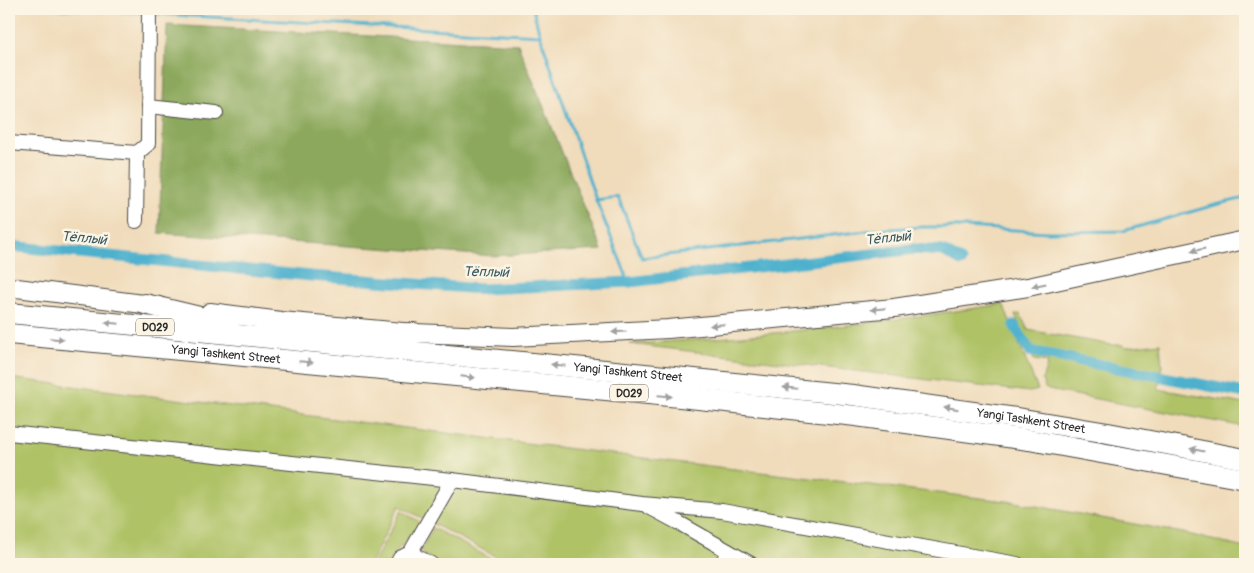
<svg xmlns="http://www.w3.org/2000/svg" width="1254" height="573" font-family="Pangolin,sans-serif">
<style>
.green{fill:#afc266;stroke:#6d7648}
.forest{fill:#8ba85b;stroke:#5b6a43}
.lines{fill:none;stroke-linecap:round;stroke-linejoin:round}
.stream{stroke:#4eb1cd;stroke-width:3}
.canal{stroke:#4eb1cd;stroke-width:11}
.minor-casing{stroke:#494641;stroke-width:16}
.major-casing{stroke:#494641;stroke-width:20}
.highway-casing{stroke:#494641;stroke-width:22}
.minor{stroke:#fff;stroke-width:14}
.major{stroke:#fff;stroke-width:18}
.highway{stroke:#fff;stroke-width:20}
.oneway{fill:#a0a0a0}
.labels{text-anchor:middle;dominant-baseline:central;stroke-width:5;stroke-linejoin:round;paint-order:stroke}
.shield{fill:#fcf5e5;stroke:#6a6863;stroke-width:1}
.shield-label{font-size:11px;font-weight:bold;fill:#2b2b2b}
.street-label{font-size:12px;fill:#2b2b2b;stroke:#fcf5e5}
.water-label{font-size:14px;font-style:italic;fill:#375a64;stroke:#fcf5e5}
</style>
<rect width="100%" height="100%" fill="#fcf5e5"/>
<filter id="ink" filterUnits="userSpaceOnUse"><feTurbulence type="fractalNoise" baseFrequency=".02" numOctaves="2"/><feDisplacementMap in="SourceGraphic" scale="10" xChannelSelector="R" yChannelSelector="G"/><feConvolveMatrix kernelMatrix="1 2 1 2 8 2 1 2 1" color-interpolation-filters="sRGB"/></filter>
<filter id="wash" filterUnits="userSpaceOnUse"><feTurbulence type="fractalNoise" baseFrequency=".0096" numOctaves="4" result="noise"/><feDisplacementMap in="SourceGraphic" scale="20" xChannelSelector="R" yChannelSelector="G"/><feGaussianBlur stdDeviation="1.12" result="paint"/><feColorMatrix in="noise" values="0 0 0 0 0 0 0 0 0 0 0 0 0 0 0 0 0 1.4 0 .05"/><feComposite in="paint" operator="in"/></filter>
<g filter="url(#wash)">
<rect width="100%" height="100%" fill="#f0dcbb"/>
<g class="green">
<path d="M1003,304L1038,390L1030,392L630,344C756,337 880,323 1003,304Z"/>
<polygon points="1020,314 1028,330 1112,345 1123,345 1125,347 1160,343 1162,365 1158,389 1245,404 1245,427 1049,390 1045,388 1042,380 1048,362 1034,360 1015,315"/>
<polygon points="9,378 684,463 1014,502 1183,533 1245,548 1245,564 510,564 399,506 370,564 9,564"/>
<polygon points="401,511 422,523 398,549 390,564 373,564"/>
<polygon points="433,528 501,564 439,564 425,556 421,550"/>
</g>
<polygon class="forest" points="167,25 518,44 602,250 493,256 159,233"/>
<g class="lines">
<g class="stream">
<polyline points="60,9 145,13"/>
<polyline points="533,9 540,35 596,200 618,197 642,258 874,230 920,227 964,227 1048,232 1123,231 1215,205 1245,198"/>
<polyline points="154,14 540,35"/>
<polyline points="596,200 629,282"/>
</g>
<g class="canal">
<polyline points="9,246 311,276 482,289 629,282 915,249 943,251 961,261"/>
<polyline points="1014,325 1030,351 1245,393"/>
</g>
</g>
</g>
<g filter="url(#ink)">
<g class="lines">
<defs>
<g id="minor">
<polyline points="148,106 216,113"/>
<polyline points="9,143 137,153 148,144 149,9"/>
<polyline points="136,221 137,153"/>
<polyline points="9,433 452,480 642,504 722,511 1017,564"/>
<polyline points="649,507 679,523 751,564"/>
<polyline points="410,553 431,564"/>
<polyline points="397,564 400,558 410,553 452,480"/>
<polyline points="722,564 728,551"/>
</g>
<g id="major">
<polyline points="9,287 159,306"/>
<polyline points="210,312 281,321 414,333 513,337 668,329 894,308 1028,287 1245,240"/>
</g>
<g id="highway">
<polyline points="145,304 229,324"/>
<path id="s1" d="M9,313L595,369L853,395L1023,419L1108,433L1245,459"/>
<path id="s2" d="M9,334L680,397L856,416L1029,440L1245,479"/>
<polyline points="359,337 414,333"/>
</g>
</defs>
<use href="#minor" class="minor-casing"/>
<use href="#major" class="major-casing"/>
<use href="#highway" class="highway-casing"/>
<use href="#minor" class="minor"/>
<use href="#major" class="major"/>
<use href="#highway" class="highway"/>
</g>
<defs><path id="oneway-solid" d="M-6-.8H1V-3.2L6.5 0L1 3.2V.8H-6Z" transform="scale(1.25)"/></defs>
<g class="oneway">
<use href="#oneway-solid" transform="translate(1198 250) rotate(168)"/>
<use href="#oneway-solid" transform="translate(1039 285) rotate(168)"/>
<use href="#oneway-solid" transform="translate(878 309) rotate(174)"/>
<use href="#oneway-solid" transform="translate(112 323) rotate(-175)"/>
<use href="#oneway-solid" transform="translate(717 325) rotate(175)"/>
<use href="#oneway-solid" transform="translate(619 332) rotate(177)"/>
<use href="#oneway-solid" transform="translate(57 339) rotate(5)"/>
<use href="#oneway-solid" transform="translate(306 362) rotate(5)"/>
<use href="#oneway-solid" transform="translate(558 365) rotate(-175)"/>
<use href="#oneway-solid" transform="translate(468 377) rotate(6)"/>
<use href="#oneway-solid" transform="translate(790 388) rotate(-174)"/>
<use href="#oneway-solid" transform="translate(665 396) rotate(5)"/>
<use href="#oneway-solid" transform="translate(951 408) rotate(-171)"/>
<use href="#oneway-solid" transform="translate(1197 450) rotate(-169)"/>
</g>
</g>
<g class="labels">
<g class="shield">
<rect x="136" y="318.5" width="38" height="17" rx="4"/>
<rect x="610" y="384.5" width="38" height="17" rx="4"/>
</g>
<g class="shield-label">
<text x="155" y="327">D029</text>
<text x="629" y="393">D029</text>
</g>
<g class="street-label">
<text stroke="none"><textPath href="#s2" startOffset="218">Yangi Tashkent Street</textPath></text>
<text stroke="none"><textPath href="#s1" startOffset="622">Yangi Tashkent Street</textPath></text>
<text stroke="none"><textPath href="#s1" startOffset="1028">Yangi Tashkent Street</textPath></text>
</g>
<g class="water-label">
<text transform="translate(84 238) rotate(5)">Тёплый</text>
<text transform="translate(888 238) rotate(-6)">Тёплый</text>
<text transform="translate(486 272) rotate(1)">Тёплый</text>
</g>
</g>
<rect width="1254" height="573" fill="none" stroke="#fcf5e5" stroke-width="30"/>
</svg>
